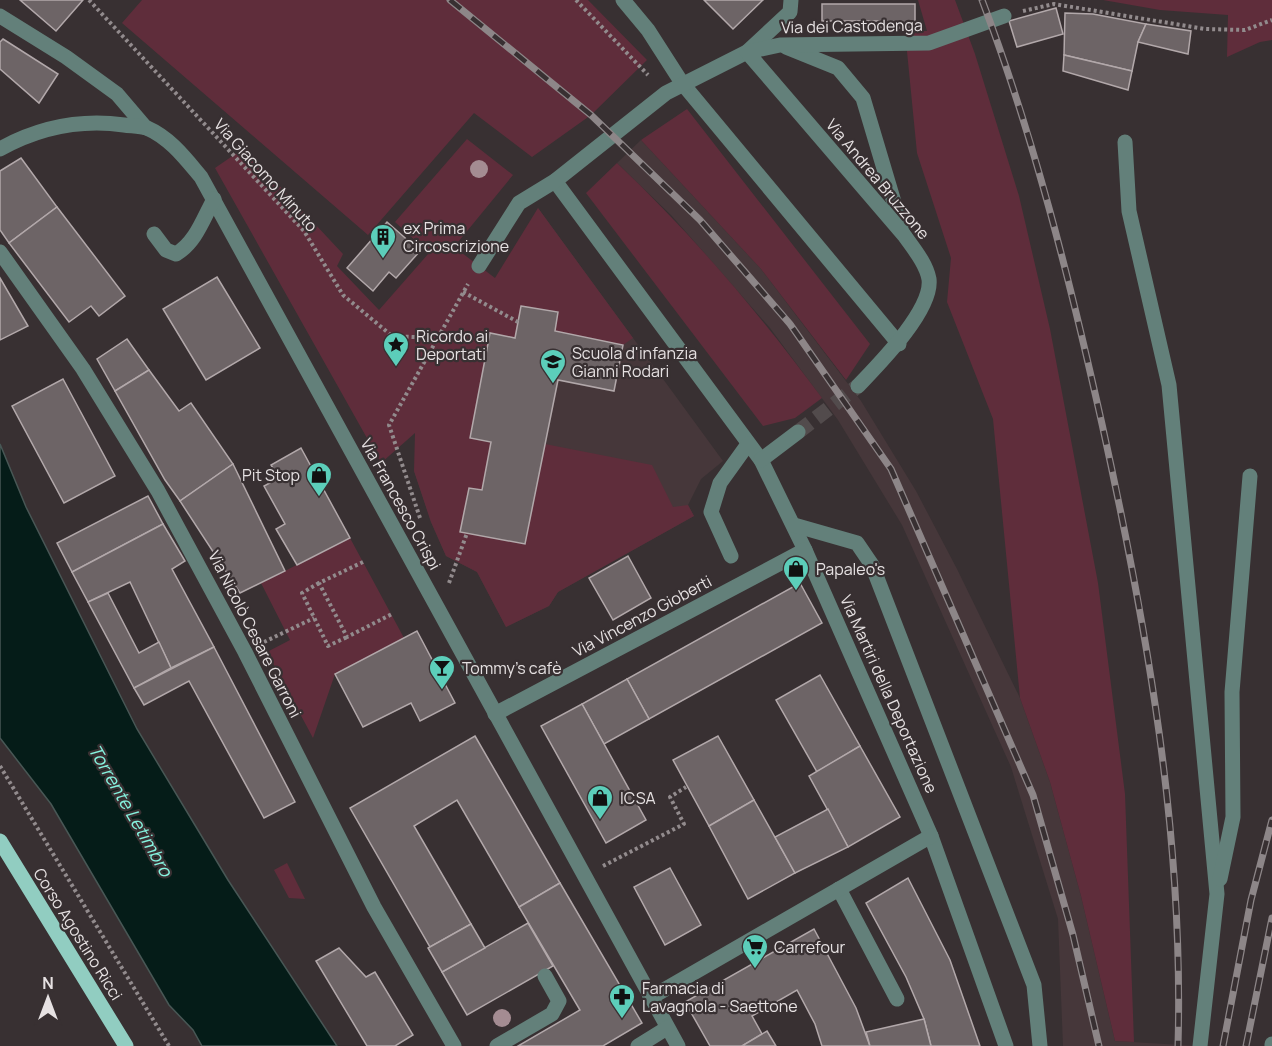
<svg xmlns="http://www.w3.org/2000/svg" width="1272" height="1046" font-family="Manrope,sans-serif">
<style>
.built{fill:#46373a}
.green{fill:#5f2d3b}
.water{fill:#051c18;stroke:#485755;stroke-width:1.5}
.building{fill:#6d6466;stroke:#b2a8aa;stroke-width:1.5}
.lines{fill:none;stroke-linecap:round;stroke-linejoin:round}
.minor-tunnel{stroke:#524b4c;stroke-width:15;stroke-dasharray:15 8;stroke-linecap:butt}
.path{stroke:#928b8d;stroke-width:4;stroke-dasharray:3 3;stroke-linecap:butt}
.minor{stroke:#63807a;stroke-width:15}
.major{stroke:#91cdc1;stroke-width:15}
.rail-casing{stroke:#8d8688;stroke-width:7}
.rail{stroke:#383032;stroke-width:4.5;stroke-dasharray:14;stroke-linecap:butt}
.tree{fill:#a48c92}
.labels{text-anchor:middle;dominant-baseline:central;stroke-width:4.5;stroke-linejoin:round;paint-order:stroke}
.street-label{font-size:16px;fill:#e6e1e2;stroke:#383032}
.poi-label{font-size:16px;fill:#e6e1e2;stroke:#383032;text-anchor:start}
.water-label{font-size:18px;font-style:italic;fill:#86f3df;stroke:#383032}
</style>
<rect width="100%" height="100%" fill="#383032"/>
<g class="built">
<polygon points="641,140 761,269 861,401 916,491 957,569 1020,698 1050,782 1081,896 1115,1041 1198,1046 1063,1046 1058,919 1011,767 902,525 838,420 770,328 671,215 617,163"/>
<polygon points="538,208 723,461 701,479 688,505 694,516 558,592 549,606 506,627 477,572 446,556 431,522 414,471"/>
</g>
<g class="green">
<polygon points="142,0 588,0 647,60 591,115 532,157 474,113 368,235 122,23"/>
<polygon points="918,0 955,0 975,54 1019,196 1050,329 1098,583 1125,794 1134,1042 1115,1041 1081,896 1050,782 1020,698 993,419 947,302 951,258 917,153 905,31 927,31"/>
<polygon points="1103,0 1272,0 1272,40 1260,42 1227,57 1228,15 1160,10"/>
<polygon points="687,109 870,344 846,380 761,269 641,140"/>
<polygon points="467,139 513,175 454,247 495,278 538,208 633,338 623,345 555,331 558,312 522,306 515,338 490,333 470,438 491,442 482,490 469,488 461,532 525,544 545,444 652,465 673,507 688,505 694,516 558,592 549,606 506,627 477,572 446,556 431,522 414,471 415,433 381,463 215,168 244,148 343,254 337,266 379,310 429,253 395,222"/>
<path d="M617,163C693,235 760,314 822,398L795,418L763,426L586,193Z"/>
<polygon points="350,538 404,638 335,674 313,738 267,652 290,640 261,583"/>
<polygon points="287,863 305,899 289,898 274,870"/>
</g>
<polygon class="water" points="0,444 26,507 137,729 228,880 337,1046 202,1046 193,1030 169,1005 51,804 0,738"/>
<g class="building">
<polygon points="20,0 83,0 56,31"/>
<polygon points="704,0 763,0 733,29"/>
<polygon points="822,4 915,4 915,28 880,28 880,21 822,21"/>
<polygon points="1056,8 1063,34 1017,47 1009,21"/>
<polygon points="1065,13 1093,14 1146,24 1138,42 1132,71 1064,55"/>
<polygon points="1146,24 1191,31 1188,54 1138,42"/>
<polygon points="3,39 58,74 39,103 0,69 0,42"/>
<polygon points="1064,55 1132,71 1128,90 1063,71"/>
<polygon points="21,158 57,207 9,243 0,230 0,171"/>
<polygon points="57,207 125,296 99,316 91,306 69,322 9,243"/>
<polygon points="387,222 420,251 396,278 389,272 373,291 347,268"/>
<polygon points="217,277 260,348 206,380 163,309"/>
<polygon points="0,278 28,326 0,340"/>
<polygon points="521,306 558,312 555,331 623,345 614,391 558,380 525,544 460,532 469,488 482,490 491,442 470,438 490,333 515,338"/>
<polygon points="127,339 149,370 115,391 97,359"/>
<polygon points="149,370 179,411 191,403 233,464 180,501 165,480 115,391"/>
<polygon points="63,379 115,476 64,503 12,406"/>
<polygon points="301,448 350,538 297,565 276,529 285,524 264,486 279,478 271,465"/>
<polygon points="233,464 285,571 240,593 180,501"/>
<polygon points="148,496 163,524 72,572 57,543"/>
<polygon points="163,524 185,561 172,569 214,647 171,668 130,582 88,602 72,572"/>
<polygon points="628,556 651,598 613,620 589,578"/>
<polygon points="800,583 822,623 649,719 627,679"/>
<polygon points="108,593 139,653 159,642 171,668 134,688 88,602"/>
<polygon points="417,631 455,703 420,721 411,703 363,727 335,674"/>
<polygon points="214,647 295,802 264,818 189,681 144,705 134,688"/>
<polygon points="820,675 860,746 817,772 776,700"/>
<polygon points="627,679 649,719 604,744 582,704"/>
<polygon points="582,704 646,820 606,843 541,726"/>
<polygon points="475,736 560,883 519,907 457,800 414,826 471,924 430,947 350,808"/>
<polygon points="718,736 754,800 709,826 673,760"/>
<polygon points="860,746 900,817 848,847 809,776"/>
<polygon points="754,800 795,873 748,899 709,826"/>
<polygon points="828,809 848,847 795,873 775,837"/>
<polygon points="670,868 701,925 665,945 634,887"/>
<polygon points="908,878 950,960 980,1046 931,1046 924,1019 906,977 866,903"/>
<polygon points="560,883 642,1023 603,1046 518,1046 580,1010 519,907"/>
<polygon points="528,923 553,966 467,1015 442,972"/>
<polygon points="471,924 485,948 442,972 428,948"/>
<polygon points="814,929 856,1008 870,1046 822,1046 815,1024 797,990 752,1016 762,1034 742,1046 710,1046 685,1002"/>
<polygon points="339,948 366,977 375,972 413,1035 395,1046 367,1046 316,961"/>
<polygon points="924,1019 931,1046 870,1046 866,1032"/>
<polygon points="767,1031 776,1046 742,1046"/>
</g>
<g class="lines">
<polyline class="minor-tunnel" points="798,432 858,386"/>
<g class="path">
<polyline points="89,0 304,231 343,295 392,336 435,338"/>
<polyline points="576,0 648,75"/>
<polyline points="1023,11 1054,4 1205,29 1245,30 1272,20"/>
<polyline points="463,292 518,322"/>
<polyline points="420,518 389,425 468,284"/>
<polyline points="363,562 319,583 347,637 392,614"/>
<polyline points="319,583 302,593 328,646 347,637"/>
<polyline points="449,583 467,533"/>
<polyline points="264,642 314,618"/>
<polyline points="0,766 169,1046"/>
<polyline points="603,866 684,824 670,797 686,787"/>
</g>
<g class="minor">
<polyline points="623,0 648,30 682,83 899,344"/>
<polyline points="0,16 66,57 117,94 146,128"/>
<polyline points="786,47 838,68 863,98 902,229"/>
<polyline points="1125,142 1129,211 1169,385 1217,894 1200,1046"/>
<path d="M0,149C38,128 81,119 124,125C131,126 140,126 147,128C170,138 185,158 201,177L678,1046"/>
<polyline points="555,181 761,460 805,550 931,836 1006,1046"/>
<path d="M154,234L166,250L176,254C196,242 203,219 214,199"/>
<polyline points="0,252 83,369 158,491 245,652 374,907 454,1046"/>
<polyline points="479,266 519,203 555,181 666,93 747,52 790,12 791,0"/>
<path d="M858,386C878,365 933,310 929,279C926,263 913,248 904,235L747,52L780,45L929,43L1004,16"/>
<polyline points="761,460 798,432"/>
<polyline points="794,525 857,543 872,565 1034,985 1040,1046"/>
<polyline points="731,556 711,512 720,483 748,444"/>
<polyline points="495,714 805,550"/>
<polyline points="1220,879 1233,817 1232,692 1250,476"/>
<polyline points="839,889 897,999"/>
<polyline points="650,998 931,836"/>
<polyline points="497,1046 552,1014 559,1001 545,976"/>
<polyline points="638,1046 667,1028"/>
<polyline points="1272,1046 1272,1044"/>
</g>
<polyline class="major" points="0,841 126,1046"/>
<defs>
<g id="rail">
<polyline points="450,0 591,115 700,220 790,324 891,469 1033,795 1073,935 1099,1046"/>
<path d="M982,0C1034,137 1070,281 1102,424C1147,628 1184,836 1178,1046"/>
<polyline points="1223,1046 1251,900 1272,820"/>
<polyline points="1246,1046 1272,918"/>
</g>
</defs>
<use href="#rail" class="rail-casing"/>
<use href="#rail" class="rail"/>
</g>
<g class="tree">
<circle cx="479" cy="169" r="9"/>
<circle cx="502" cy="1018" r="9"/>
</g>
<defs>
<symbol id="building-pin" viewBox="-11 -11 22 30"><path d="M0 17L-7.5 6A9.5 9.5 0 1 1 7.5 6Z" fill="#5cceba" stroke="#383032"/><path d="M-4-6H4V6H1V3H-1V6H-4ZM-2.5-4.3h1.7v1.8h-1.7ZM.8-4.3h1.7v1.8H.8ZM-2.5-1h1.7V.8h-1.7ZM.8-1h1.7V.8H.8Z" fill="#111"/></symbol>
<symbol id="sight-pin" viewBox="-11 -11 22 30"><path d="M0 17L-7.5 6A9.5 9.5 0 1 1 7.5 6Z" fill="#5cceba" stroke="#383032"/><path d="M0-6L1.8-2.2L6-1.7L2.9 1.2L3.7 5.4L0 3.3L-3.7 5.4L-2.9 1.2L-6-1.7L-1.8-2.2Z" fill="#111"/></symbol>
<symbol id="school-pin" viewBox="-11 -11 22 30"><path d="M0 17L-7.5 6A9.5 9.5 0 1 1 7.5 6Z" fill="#5cceba" stroke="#383032"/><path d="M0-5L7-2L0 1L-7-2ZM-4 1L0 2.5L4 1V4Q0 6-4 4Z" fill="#111"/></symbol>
<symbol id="shop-pin" viewBox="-11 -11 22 30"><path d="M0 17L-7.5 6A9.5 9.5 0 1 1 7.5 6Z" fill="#5cceba" stroke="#383032"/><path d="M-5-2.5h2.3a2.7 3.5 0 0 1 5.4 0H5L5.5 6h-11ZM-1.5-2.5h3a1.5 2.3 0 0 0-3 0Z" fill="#111"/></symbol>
<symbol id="bar-pin" viewBox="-11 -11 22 30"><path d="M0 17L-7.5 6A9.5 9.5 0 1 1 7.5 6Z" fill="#5cceba" stroke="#383032"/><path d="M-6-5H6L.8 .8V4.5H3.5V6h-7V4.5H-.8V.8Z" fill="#111"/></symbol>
<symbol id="supermarket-pin" viewBox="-11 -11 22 30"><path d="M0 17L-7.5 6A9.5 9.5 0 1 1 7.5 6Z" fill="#5cceba" stroke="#383032"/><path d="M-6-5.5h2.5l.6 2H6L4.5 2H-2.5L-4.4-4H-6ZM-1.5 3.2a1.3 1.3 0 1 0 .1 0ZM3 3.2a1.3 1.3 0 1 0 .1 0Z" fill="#111"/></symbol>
<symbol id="pharmacy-pin" viewBox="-11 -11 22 30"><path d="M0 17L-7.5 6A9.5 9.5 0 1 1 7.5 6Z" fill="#5cceba" stroke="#383032"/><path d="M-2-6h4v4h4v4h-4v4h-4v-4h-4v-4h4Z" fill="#111"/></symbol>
</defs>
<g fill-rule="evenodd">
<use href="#building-pin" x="368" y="222" width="30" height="40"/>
<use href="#sight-pin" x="381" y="330" width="30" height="40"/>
<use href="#school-pin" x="538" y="347" width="30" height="40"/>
<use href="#shop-pin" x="304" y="460" width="30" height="40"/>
<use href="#shop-pin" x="781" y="554" width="30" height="40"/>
<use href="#bar-pin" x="427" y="653" width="30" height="40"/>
<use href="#shop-pin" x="585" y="783" width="30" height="40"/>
<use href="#supermarket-pin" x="740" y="932" width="30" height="40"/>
<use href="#pharmacy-pin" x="607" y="982" width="30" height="40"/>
</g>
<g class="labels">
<g class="street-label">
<text transform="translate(852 26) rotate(-1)">Via dei Castodenga</text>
<text transform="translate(266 175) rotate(48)">Via Giacomo Minuto</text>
<text transform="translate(878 179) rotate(50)">Via Andrea Bruzzone</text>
<text transform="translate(401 504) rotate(61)">Via Francesco Crispi</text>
<text transform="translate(642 616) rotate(-28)">Via Vincenzo Gioberti</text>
<text transform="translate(255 634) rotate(63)">Via Nicolò Cesare Garroni</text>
<text transform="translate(889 694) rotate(66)">Via Martiri della Deportazione</text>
<text transform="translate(78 934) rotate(58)">Corso Agostino Ricci</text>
</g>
<g class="poi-label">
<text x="403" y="228">ex Prima<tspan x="403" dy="18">Circoscrizione</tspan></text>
<text x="416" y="336">Ricordo ai<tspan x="416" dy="18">Deportati</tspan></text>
<text x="572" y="353">Scuola d'infanzia<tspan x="572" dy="18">Gianni Rodari</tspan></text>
<text x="300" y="475" text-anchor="end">Pit Stop</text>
<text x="816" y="569">Papaleo's</text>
<text x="462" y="668">Tommy's cafè</text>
<text x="620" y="798">ICSA</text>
<text x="774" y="947">Carrefour</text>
<text x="642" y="988">Farmacia di<tspan x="642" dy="18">Lavagnola - Saettone</tspan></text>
</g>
<g class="water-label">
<text transform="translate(131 810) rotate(60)">Torrente Letimbro</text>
</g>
</g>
<g transform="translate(48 998)" stroke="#383032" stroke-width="4.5" paint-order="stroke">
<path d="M0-4.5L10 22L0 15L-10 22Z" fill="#e6e1e2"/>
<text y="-9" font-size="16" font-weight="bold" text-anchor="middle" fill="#e6e1e2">N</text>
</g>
</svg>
